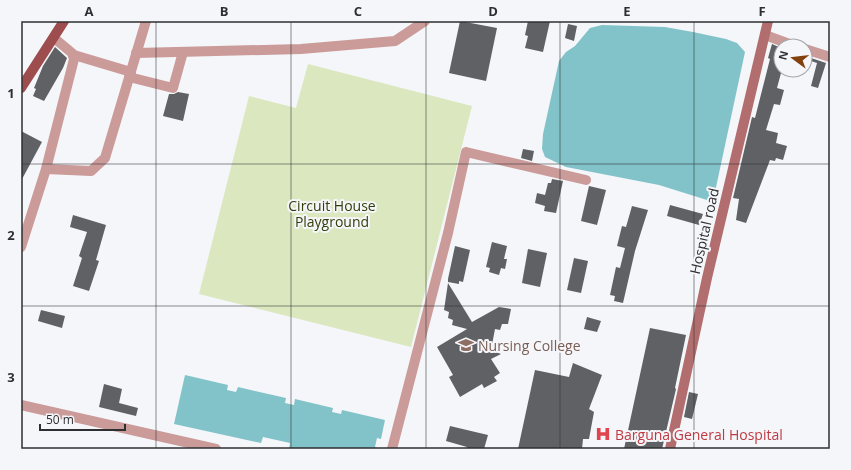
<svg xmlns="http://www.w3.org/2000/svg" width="851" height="470" font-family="'Open Sans',sans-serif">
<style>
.green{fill:#dbe8bf}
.water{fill:#82c3c9}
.building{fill:#606165}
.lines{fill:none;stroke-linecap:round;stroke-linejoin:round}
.street{stroke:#cb9b9a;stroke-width:10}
.secondary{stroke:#b26e6e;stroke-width:10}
.primary{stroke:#9e4d4f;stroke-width:10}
.grid{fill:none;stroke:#2e2f30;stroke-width:1;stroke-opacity:0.55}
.labels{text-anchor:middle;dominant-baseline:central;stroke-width:4;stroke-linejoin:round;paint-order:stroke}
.park-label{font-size:14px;fill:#323f08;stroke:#f5f6fa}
.street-label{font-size:14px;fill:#2e2f30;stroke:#f5f6fa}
.education-label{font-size:14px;fill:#785e54;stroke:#f5f6fa;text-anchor:start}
.health-label{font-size:14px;fill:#be3a42;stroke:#f5f6fa;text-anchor:start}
.neatline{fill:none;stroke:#2e2f30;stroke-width:1.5}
.grid-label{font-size:13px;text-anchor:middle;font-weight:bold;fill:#2e2f30}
</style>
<rect width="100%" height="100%" fill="#f5f6fa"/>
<polygon class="green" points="308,64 472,106 411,347 199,294 249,96 296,108"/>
<g class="water">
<polygon points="602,25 665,27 693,32 726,39 737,43 745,52 715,192 707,200 659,185 566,167 545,157 542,149 543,134 559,61 566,52 575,46 590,28"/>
<polygon points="185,375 228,385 227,390 236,392 238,387 286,398 285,403 294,405 295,399 333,408 332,412 341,414 342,410 385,420 381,439 377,438 375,447 379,449 289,449 290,443 263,437 261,443 174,424"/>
</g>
<g class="building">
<polygon points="460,21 497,28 486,81 449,73"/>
<polygon points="528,21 550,21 543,52 525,48 528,36 525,35"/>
<polygon points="568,24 577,26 574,41 565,38"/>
<polygon points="772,44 781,48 781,73 777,88 784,90 780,105 774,104 766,130 778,133 776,143 787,146 783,160 776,158 775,161 770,160 746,223 736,220 739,199 733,198 752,117 755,118 770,59 768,58"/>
<polygon points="55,47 67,58 63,68 44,101 33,96 36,89 34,88 43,66"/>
<polygon points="805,56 826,63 818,88 811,86 817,63 805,59"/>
<polygon points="178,92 189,94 183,121 163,116 169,94 174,94"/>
<polygon points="21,131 42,142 21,181"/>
<polygon points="523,149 534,151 532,161 521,158"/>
<polygon points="552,179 563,181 556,213 544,211 545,206 535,203 537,193 545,195 548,183 551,183"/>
<polygon points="589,186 606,190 597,225 581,221"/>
<polygon points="670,205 703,214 699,225 667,216"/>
<polygon points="632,206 648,210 635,251 623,303 614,301 615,296 610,295 616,267 620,268 625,248 617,246 622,226 626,227"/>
<polygon points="73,215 106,225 96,260 99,261 89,291 73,286 82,258 79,256 87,232 70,227"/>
<polygon points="492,242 507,246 504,259 507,259 505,269 501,268 499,275 489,272 490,268 486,267"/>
<polygon points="455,246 470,250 463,282 459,281 459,284 448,282 448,279"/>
<polygon points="528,249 547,253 540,287 522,283"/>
<polygon points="574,258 588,261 581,293 567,290"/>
<polygon points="448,283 472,322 499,307 511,309 508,324 502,324 500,330 495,329 491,350 501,354 491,359 500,373 494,377 497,381 484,388 482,384 460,397 449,377 453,375 437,347 467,329 452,325 453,320 448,318 449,312 444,310"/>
<polygon points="41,310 65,316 62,328 38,321"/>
<polygon points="587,317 601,321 597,332 584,329"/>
<polygon points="650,328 686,335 675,388 676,389 662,449 624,449"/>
<polygon points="573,363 602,375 589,409 594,412 589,439 583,439 582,449 518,449 535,370 569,377"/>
<polygon points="104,384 122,389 119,403 138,408 136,416 99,407"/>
<polygon points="689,392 698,394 692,419 684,417"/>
<polygon points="450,426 488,435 484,449 467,449 467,447 446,441"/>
</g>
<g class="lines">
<g class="street">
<polyline points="765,35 795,46"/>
<polyline points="805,49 830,57"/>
<polyline points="136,53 301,49 395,41 425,21"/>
<polyline points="74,55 131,72"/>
<polyline points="129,77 173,88 183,52"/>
<polyline points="46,169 91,171 105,158 146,21"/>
<polyline points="21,247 46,169 74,59 72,53 54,38"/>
<polyline points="21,405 216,449"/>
<polyline points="392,449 448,233 466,152 586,180"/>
</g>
<polyline class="secondary" points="670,449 707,278 768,21"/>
<polyline class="primary" points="21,88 64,21"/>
</g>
<path class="grid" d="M156,21V449M291,21V449M426,21V449M560,21V449M694,21V449M21,164H830M21,306H830"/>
<defs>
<symbol id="university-bare" viewBox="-9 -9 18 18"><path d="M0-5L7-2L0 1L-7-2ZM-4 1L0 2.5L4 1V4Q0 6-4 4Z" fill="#8d6e63" stroke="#f5f6fa" stroke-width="2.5" paint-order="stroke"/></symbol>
<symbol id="hospital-bare" viewBox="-9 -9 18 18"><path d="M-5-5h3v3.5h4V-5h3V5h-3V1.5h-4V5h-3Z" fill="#e0444e" stroke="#f5f6fa" stroke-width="2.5" paint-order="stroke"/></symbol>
</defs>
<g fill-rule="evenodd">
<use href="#university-bare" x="455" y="334" width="22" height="22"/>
<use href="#hospital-bare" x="592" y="423" width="22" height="22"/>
</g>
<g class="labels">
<g class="park-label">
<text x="332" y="205">Circuit House<tspan x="332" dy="16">Playground</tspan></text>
</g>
<g class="street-label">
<text transform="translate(704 231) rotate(-77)">Hospital road</text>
</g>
<g class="education-label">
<text x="478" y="345">Nursing College</text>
</g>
<g class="health-label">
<text x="615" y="434">Barguna General Hospital</text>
</g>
</g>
<rect width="851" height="470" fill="none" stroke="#f5f6fa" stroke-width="44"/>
<g transform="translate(793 58) rotate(285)"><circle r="19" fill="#f5f6fa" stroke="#a5a6a9"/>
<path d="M0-3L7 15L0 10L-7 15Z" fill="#82410c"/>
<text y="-6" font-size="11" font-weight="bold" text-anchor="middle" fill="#2e2f30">N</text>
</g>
<path d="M40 424v6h85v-6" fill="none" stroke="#2e2f30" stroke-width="2"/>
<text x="46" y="424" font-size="12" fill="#2e2f30" stroke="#f5f6fa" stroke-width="3" paint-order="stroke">50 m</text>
<rect x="22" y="22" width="807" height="426" class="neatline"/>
<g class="grid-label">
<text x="89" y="16">A</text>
<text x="224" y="16">B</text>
<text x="358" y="16">C</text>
<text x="493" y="16">D</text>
<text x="627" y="16">E</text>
<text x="762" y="16">F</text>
<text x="11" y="98">1</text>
<text x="11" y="240">2</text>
<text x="11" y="382">3</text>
</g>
</svg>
